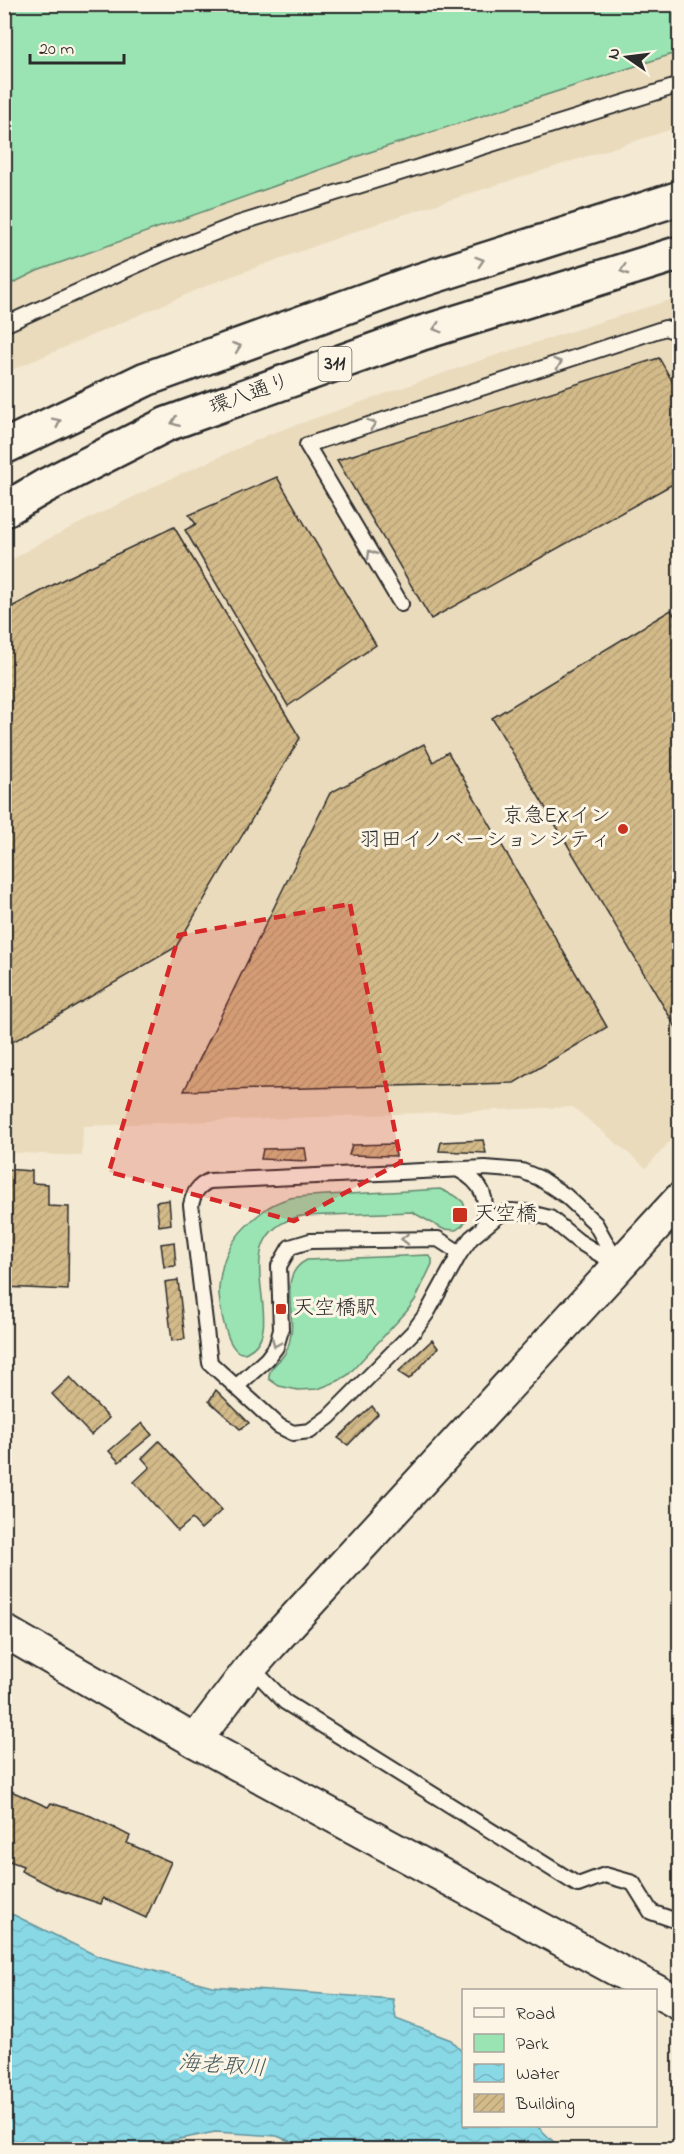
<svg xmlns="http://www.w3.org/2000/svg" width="684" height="2154" font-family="'Indie Flower','Klee One',sans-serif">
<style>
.built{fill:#eadbbd}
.green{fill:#9ae3b2;stroke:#62876e;stroke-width:1.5}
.water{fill:url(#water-waves);stroke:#63939b;stroke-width:1.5}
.building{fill:url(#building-hatch);stroke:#2b2b2b;stroke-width:1.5}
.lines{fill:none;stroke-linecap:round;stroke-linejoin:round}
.service-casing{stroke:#2b2b2b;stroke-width:18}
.tertiary-casing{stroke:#2b2b2b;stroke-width:36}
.primary-casing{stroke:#2b2b2b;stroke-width:38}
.service{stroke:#fcf5e5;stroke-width:14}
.tertiary{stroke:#fcf5e5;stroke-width:32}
.primary{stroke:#fcf5e5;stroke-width:33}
.oneway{stroke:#949088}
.marked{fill:#d62828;fill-opacity:0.2;stroke:#d62828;stroke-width:4.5;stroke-dasharray:12 8;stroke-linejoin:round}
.poi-dot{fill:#c8321e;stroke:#fcf5e5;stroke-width:2}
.labels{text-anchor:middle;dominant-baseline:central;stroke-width:6;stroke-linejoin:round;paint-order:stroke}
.shield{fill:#fcf5e5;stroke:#6a6863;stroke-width:1.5}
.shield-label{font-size:20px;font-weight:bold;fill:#2b2b2b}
.street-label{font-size:21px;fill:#2b2b2b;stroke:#fcf5e5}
.poi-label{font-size:21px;fill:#2b2b2b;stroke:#fcf5e5;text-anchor:start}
.water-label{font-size:22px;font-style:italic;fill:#42565a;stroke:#fcf5e5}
</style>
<defs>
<pattern id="water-waves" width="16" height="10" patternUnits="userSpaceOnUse" patternTransform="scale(1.5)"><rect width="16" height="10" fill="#89d8e6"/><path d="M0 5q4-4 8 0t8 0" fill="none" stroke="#76bac5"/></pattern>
<pattern id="building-hatch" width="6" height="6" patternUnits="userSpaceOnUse" patternTransform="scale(1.5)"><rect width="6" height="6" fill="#d3ba89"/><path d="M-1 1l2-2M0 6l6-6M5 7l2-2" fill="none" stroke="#b5a076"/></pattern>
</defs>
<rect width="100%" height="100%" fill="#f4e9d3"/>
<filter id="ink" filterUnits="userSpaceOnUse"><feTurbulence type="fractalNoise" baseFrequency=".0167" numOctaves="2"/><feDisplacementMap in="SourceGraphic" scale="12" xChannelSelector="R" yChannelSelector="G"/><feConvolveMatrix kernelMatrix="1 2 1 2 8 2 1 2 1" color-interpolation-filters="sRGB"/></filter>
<g filter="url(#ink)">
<g class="built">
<polygon points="5,5 679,5 679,127 387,220 213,283 5,373"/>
<polygon points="679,297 679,1131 646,1168 573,1107 83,1126 82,1156 5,1152 5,564 40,543 166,481 270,434 487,358"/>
</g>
<g class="green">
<polygon points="5,4 679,5 679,52 367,153 37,271 5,287"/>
<path d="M440,1189L457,1197L463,1202L466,1210L467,1218L463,1225L456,1230L443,1229L412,1212L301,1216C218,1236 294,1329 247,1352C227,1362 218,1300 219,1288C220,1277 222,1264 227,1253C234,1237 248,1223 262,1212C270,1205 280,1201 290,1198C308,1195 327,1195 345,1194C377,1193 408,1191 440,1189Z"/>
<path d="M428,1255L432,1259V1264L415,1300L407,1311L348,1375L338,1381L318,1389L298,1390L279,1386L269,1379C268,1368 277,1364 283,1356C288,1350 290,1341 291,1334C295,1308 278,1274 307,1260Z"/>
</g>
<polygon class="water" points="5,1914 14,1915 97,1956 212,1986 393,1999 396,2019 451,2040 463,2053 464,2126 537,2126 561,2149 309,2149 277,2136 215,2132 160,2143 150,2149 5,2149"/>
<g class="building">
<polygon points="659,358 680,395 680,480 431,619 337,460"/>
<polygon points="277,477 376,645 288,706 185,530 196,524 189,515"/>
<polygon points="174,527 300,738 176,947 4,1047 4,611 68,577"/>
<polygon points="671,610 680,624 680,1028 677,1029 492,718"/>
<polygon points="424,744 433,762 448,752 607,1027 514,1083 184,1091 330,793"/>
<polygon points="483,1140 486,1153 439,1151 441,1142"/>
<polygon points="394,1144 396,1156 349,1155 352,1145"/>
<polygon points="305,1148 307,1161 261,1159 263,1149"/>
<polygon points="4,1169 32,1171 32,1183 48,1184 48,1206 69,1207 68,1290 4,1287"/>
<polygon points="169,1200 171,1224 159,1226 156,1202"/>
<polygon points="174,1242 176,1266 164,1267 161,1244"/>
<polygon points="178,1280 185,1339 172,1341 165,1282"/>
<polygon points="432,1340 438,1348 409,1379 398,1372"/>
<polygon points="70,1377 109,1418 91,1435 52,1394"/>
<polygon points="216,1390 249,1423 240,1429 209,1401"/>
<polygon points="372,1406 378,1414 348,1445 338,1438"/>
<polygon points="142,1423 152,1435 119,1462 109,1451"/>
<polygon points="159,1441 222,1510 201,1529 192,1519 178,1531 134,1482 150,1467 142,1458"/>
<polygon points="4,1788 48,1807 51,1803 91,1816 130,1836 127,1843 171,1862 146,1918 103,1898 101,1904 59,1890 21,1871 23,1866 4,1859"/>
</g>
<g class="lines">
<defs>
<g id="service">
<polyline points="4,325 159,255 237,224 680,85"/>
<polyline points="401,604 307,445 665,328 680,333"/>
<path d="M485,1168L522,1171L539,1178L566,1196L595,1223L619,1266L578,1241L550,1218L526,1212L510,1211L499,1215L471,1238L460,1253L427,1313L413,1332L329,1417L310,1431L293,1433L279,1426L210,1363L191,1205C194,1192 198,1186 209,1181Z"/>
<path d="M459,1170C484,1184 488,1198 484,1226"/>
<polyline points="236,1387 267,1359 276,1347 281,1330 279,1266 290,1247 310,1241 438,1239 460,1253"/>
<polyline points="251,1667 285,1702 578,1885 605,1875 633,1883 651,1912 680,1922"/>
</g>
<g id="tertiary">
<polyline points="4,1631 195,1741 654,1990"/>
<polyline points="195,1741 251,1667 271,1644 680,1199"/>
<polyline points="656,1991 680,2004"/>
</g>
<g id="primary">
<polyline points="4,447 146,379 415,282 680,198"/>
<polyline points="4,510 45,486 167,424 422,333 680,253"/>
</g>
</defs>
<use href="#service" class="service-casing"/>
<use href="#tertiary" class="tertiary-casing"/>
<use href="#primary" class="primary-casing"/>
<use href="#service" class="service"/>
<use href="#tertiary" class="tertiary"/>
<use href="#primary" class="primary"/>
</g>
<defs><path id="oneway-chevron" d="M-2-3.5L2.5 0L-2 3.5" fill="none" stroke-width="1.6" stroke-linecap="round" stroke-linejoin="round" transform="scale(1.5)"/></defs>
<g class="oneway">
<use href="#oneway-chevron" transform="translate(480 261) rotate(-18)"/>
<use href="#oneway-chevron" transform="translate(624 270) rotate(163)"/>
<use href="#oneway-chevron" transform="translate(437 328) rotate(163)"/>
<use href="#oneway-chevron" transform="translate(237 347) rotate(-20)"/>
<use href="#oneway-chevron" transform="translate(558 363) rotate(-18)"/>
<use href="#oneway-chevron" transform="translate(57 422) rotate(-26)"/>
<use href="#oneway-chevron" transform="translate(175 422) rotate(159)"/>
<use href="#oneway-chevron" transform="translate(372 424) rotate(-18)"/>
<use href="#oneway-chevron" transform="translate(371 554) rotate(-120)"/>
<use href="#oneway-chevron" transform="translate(405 1239) rotate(179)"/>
<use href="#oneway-chevron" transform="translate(276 1343) rotate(113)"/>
</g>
</g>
<path class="marked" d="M350,904L401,1162L294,1221L109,1172L179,935Z"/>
<g class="poi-dot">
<circle cx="623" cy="829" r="6"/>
<rect x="452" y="1207" width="16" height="16" rx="3"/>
<rect x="275" y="1303" width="12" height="12" rx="3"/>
</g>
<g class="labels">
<rect class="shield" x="318.5" y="347" width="33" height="34" rx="4.5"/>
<g class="shield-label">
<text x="335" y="364">311</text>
</g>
<g class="street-label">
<text transform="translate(250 395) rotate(-20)">環八通り</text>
</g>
<g class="poi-label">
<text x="611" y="817" text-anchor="end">京急EXイン<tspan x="611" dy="24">羽田イノベーションシティ</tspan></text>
<text x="474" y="1215">天空橋</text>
<text x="293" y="1309">天空橋駅</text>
</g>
<g class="water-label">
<text transform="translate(222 2067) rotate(4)">海老取川</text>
</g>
</g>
<rect width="684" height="2154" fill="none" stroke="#fcf5e5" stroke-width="24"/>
<rect x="12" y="12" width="660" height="2130" fill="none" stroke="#2b2b2b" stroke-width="2" filter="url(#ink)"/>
<rect x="462" y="1989" width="195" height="138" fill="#fcf5e5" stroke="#a8a49b" stroke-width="1.5"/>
<rect x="474" y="2008" width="30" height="9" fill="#fcf5e5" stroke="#a8a49b" stroke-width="1.5"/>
<text x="516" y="2019" font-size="18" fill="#2b2b2b">Road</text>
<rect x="474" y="2034" width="30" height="18" fill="#9ae3b2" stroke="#a8a49b" stroke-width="1.5"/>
<text x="516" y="2049" font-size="18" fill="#2b2b2b">Park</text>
<rect x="474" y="2064" width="30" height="18" fill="url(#water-waves)" stroke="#a8a49b" stroke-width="1.5"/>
<text x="516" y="2079" font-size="18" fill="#2b2b2b">Water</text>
<rect x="474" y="2094" width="30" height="18" fill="url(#building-hatch)" stroke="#a8a49b" stroke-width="1.5"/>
<text x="516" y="2109" font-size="18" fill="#2b2b2b">Building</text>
<g transform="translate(627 57) rotate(284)" stroke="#fcf5e5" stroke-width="4.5" paint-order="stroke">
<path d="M0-4.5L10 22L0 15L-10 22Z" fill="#2b2b2b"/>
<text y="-9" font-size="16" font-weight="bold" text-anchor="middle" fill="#2b2b2b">N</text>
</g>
<path d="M30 54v9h94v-9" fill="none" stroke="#2b2b2b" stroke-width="3"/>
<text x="39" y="54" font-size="18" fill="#2b2b2b" stroke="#fcf5e5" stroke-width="4.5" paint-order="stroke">20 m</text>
</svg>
